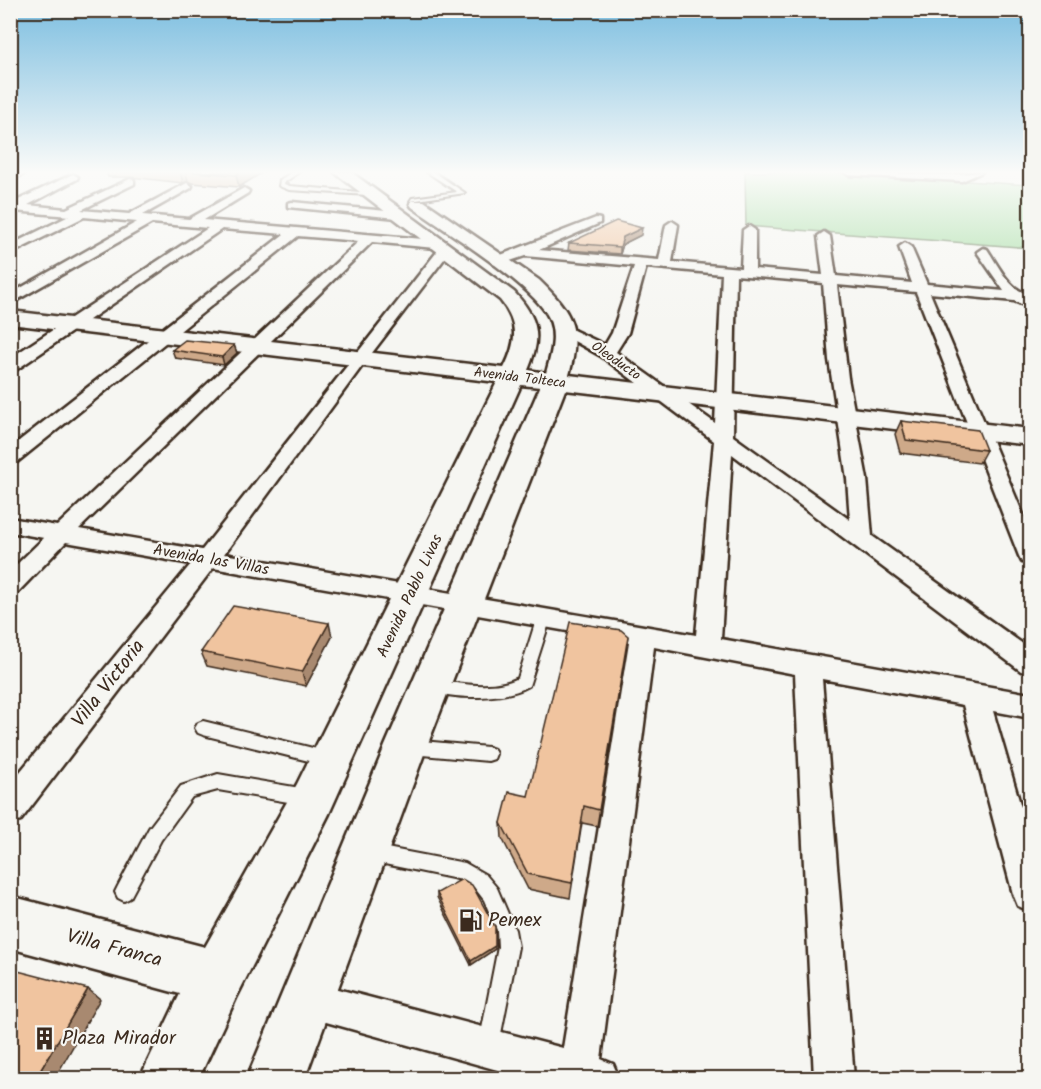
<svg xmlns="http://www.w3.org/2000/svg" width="1041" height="1089" font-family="Kalam,sans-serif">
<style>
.green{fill:#a2dca1;stroke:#6e8360;stroke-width:1.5}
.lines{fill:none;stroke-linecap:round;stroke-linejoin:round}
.lane-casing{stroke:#3b2a1e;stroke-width:4}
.street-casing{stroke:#3b2a1e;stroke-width:5}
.secondary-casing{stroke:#3b2a1e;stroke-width:5}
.lane{fill:#f6f6f2;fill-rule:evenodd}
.street{fill:#f6f6f2;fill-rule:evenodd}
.secondary{fill:#f6f6f2;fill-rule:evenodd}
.wall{fill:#cea989;stroke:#3b2a1e;stroke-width:1.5}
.shaded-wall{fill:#a8896f;stroke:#3b2a1e;stroke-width:1.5}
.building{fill:#f0c49f;stroke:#3b2a1e;stroke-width:1.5}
.labels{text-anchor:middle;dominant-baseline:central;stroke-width:4.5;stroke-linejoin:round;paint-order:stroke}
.far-street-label{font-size:14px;fill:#3b2a1e;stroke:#f6f6f2}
.street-label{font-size:16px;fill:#3b2a1e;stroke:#f6f6f2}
.near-street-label{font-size:20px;fill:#3b2a1e;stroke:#f6f6f2}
.near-poi-label{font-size:20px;fill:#3b2a1e;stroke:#f6f6f2;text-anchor:start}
</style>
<rect width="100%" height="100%" fill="#f6f6f2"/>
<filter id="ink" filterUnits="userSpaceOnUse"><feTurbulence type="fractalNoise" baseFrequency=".0167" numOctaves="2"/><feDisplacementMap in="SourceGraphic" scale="12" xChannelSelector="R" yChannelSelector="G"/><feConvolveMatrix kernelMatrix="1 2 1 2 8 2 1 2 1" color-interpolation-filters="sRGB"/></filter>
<g filter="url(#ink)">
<polygon class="green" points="745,172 827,172 1030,185 1030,248 746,226"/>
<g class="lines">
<defs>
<g id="lane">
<polygon points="292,172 299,172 285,182 284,184 290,186 371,193 368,195 289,190 279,186 280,180"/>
<polygon points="427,172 434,172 465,193 410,201 412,198 457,192"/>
<polygon points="938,172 956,172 953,174"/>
<path d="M544,612L549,613L551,617L529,686C504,700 455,700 428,690L426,686L428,682L433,680C460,683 493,691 518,678L537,617L539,613Z"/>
<polygon points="203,721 325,751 331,753 333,758 331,763 325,765 203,735 198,733 195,728 198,723"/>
<polygon points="411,740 488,747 494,749 496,754 494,759 488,761 411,754 405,752 403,747 405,742"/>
<polygon points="218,774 306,789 312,792 314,797 312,802 306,805 218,790 192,797 161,840 130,898 124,901 118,898 115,892 118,886 149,828 181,786"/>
<polygon points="371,845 465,863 486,875 497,888 515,930 518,947 499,1044 496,1051 489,1054 482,1051 479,1044 498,947 497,930 484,900 474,887 462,880 365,860 362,854 365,848"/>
</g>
<g id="street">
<polygon points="15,172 24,174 10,181 10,174"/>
<polygon points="844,172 948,175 982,172 962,181 849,175"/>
<path d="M73,174L78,177L77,179L28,205L66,209L130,179L134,180V184L81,210L129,214L187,183L192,186L191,188L143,215L189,219L244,188L249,191L248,193L204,220L435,240L441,244L435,248L372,242L79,529L202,550L440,248H448L450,251L448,254L365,362L224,554L696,635L714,441L601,356L558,332L566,327L571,329L605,345L612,333L634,266L525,256L498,265L493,264L492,261L493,258L596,218L600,219V223L539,250L659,260L666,225L672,221L678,225L672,262L741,268L743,230L749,226L755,230V269L823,275L818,236L824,232L830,236L836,276L912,283L899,247L905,243L911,247L927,284L1004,291L977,252L983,248L987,249C998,265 1010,292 1030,294V302L1021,304L1014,301L930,293L1030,531V564L1022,562L1019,556L916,292L837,285L848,378L867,479L872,536L1030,649V673L1021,671L732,454L721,639L1030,694V718L993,711L1030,838V911L1018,906L1013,894L963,705L822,679L854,1078H814L795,674L654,647L601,1059L613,1064L619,1078H526L294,1013L288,1000L294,987L307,981L563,1048L629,642L213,568L21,820L10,824V784L191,564L66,542L18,592L10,595V571L44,538L10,532V518L57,526L359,241L298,236L17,462L10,464V448L284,234L222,229L16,370L10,371V358L208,228L152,223L10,304V294L137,222L84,217L10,254V245L69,216L14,211L10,210V204ZM646,267L722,274L715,423L616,352L628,333ZM736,275L823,283L829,360L847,479L850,520L733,436Z"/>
<polygon points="292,202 397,212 403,215 397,218 288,207 288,203"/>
</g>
<path id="secondary" d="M334,172H351L514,292C539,319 542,337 528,370L546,373C551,355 557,336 549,318C534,285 445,231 412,207L410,204L412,201H424L539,280C572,312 582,329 569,375L1030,429V445L565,390L427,746L305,1078H247L385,746L540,387L521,385L329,814L237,996L199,1078H140L180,994L10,948V896L205,947L297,784L497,382L10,324V311L504,368C517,342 519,323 500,300Z"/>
</defs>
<use href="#lane" class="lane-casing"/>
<use href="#street" class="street-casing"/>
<use href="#secondary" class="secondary-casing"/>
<use href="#lane" class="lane"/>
<use href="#street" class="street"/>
<use href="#secondary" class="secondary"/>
</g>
<g class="wall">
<polygon points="106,172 263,172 239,187 192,183 188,181 183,183 131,177 108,177"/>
<polygon points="641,235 623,244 620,254 568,250 569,243"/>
<polygon points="234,345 237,353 224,365 175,358 172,350"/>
<polygon points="901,421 986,450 979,463 900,453 895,434"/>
<polygon points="628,636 597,826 582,823 570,898 528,889 502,838 501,823 528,796"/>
<polygon points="332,637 306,686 207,666 201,652"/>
<polygon points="437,893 495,949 471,965 437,897"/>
</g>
<g class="shaded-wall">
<polygon points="180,172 186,172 188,181 183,183"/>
<polygon points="241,172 263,172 239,187 236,175"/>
<polygon points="642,228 641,235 623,244 620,254 620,247 623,237"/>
<polygon points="234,345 237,353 224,365 222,357"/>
<polygon points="329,623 332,637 306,686 302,672"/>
<polygon points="495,927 495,949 471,965 471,961"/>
<polygon points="88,989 100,999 55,1078 36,1078"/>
</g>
<g class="building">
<polygon points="193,172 241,172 236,175"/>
<polygon points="616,221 642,228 623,237 620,247 569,243"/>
<polygon points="185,340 234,345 222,357 172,350"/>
<polygon points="901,421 978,430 986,450 906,440"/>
<polygon points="233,606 329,623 302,672 201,652"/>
<polygon points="570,622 621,630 628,636 599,810 584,806 572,883 528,874 501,823 509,792 528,796"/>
<polygon points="462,879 472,885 495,927 495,946 471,961 437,893"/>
<polygon points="10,969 88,989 36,1078 10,1078"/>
</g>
</g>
<linearGradient id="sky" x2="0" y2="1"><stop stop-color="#7cbee0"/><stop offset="0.53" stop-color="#fbfbf9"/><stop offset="1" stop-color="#fbfbf9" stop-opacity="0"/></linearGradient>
<rect width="1041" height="325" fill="url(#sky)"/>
<defs>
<symbol id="fuel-bare" viewBox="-9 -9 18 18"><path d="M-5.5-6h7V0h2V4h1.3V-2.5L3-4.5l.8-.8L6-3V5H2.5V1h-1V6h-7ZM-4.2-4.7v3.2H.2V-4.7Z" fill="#3b2a1e" stroke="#f6f6f2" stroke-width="2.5" paint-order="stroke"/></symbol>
<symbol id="building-bare" viewBox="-9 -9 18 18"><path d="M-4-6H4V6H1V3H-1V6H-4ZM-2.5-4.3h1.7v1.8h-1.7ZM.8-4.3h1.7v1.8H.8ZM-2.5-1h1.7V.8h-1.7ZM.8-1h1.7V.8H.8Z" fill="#3b2a1e" stroke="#f6f6f2" stroke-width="2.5" paint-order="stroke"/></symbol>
</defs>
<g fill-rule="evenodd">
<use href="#fuel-bare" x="454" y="904" width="33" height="33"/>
<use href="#building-bare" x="28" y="1022" width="33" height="33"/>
</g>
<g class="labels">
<g class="far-street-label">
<text transform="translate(616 361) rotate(35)">Oleoducto</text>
<text transform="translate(520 378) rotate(7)">Avenida Tolteca</text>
</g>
<g class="street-label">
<text transform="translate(211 560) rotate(10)">Avenida las Villas</text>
<text transform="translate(410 596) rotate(-65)">Avenida Pablo Livas</text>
</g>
<g class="near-street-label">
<text transform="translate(109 684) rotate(-52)">Villa Victoria</text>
<text transform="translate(114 949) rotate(15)">Villa Franca</text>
</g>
<g class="near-poi-label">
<text x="488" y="921">Pemex</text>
<text x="62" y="1039">Plaza Mirador</text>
</g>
</g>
<rect width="1041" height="1089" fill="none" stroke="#f6f6f2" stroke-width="36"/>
<rect x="18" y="18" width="1005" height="1053" fill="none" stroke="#3b2a1e" stroke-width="2" filter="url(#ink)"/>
</svg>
